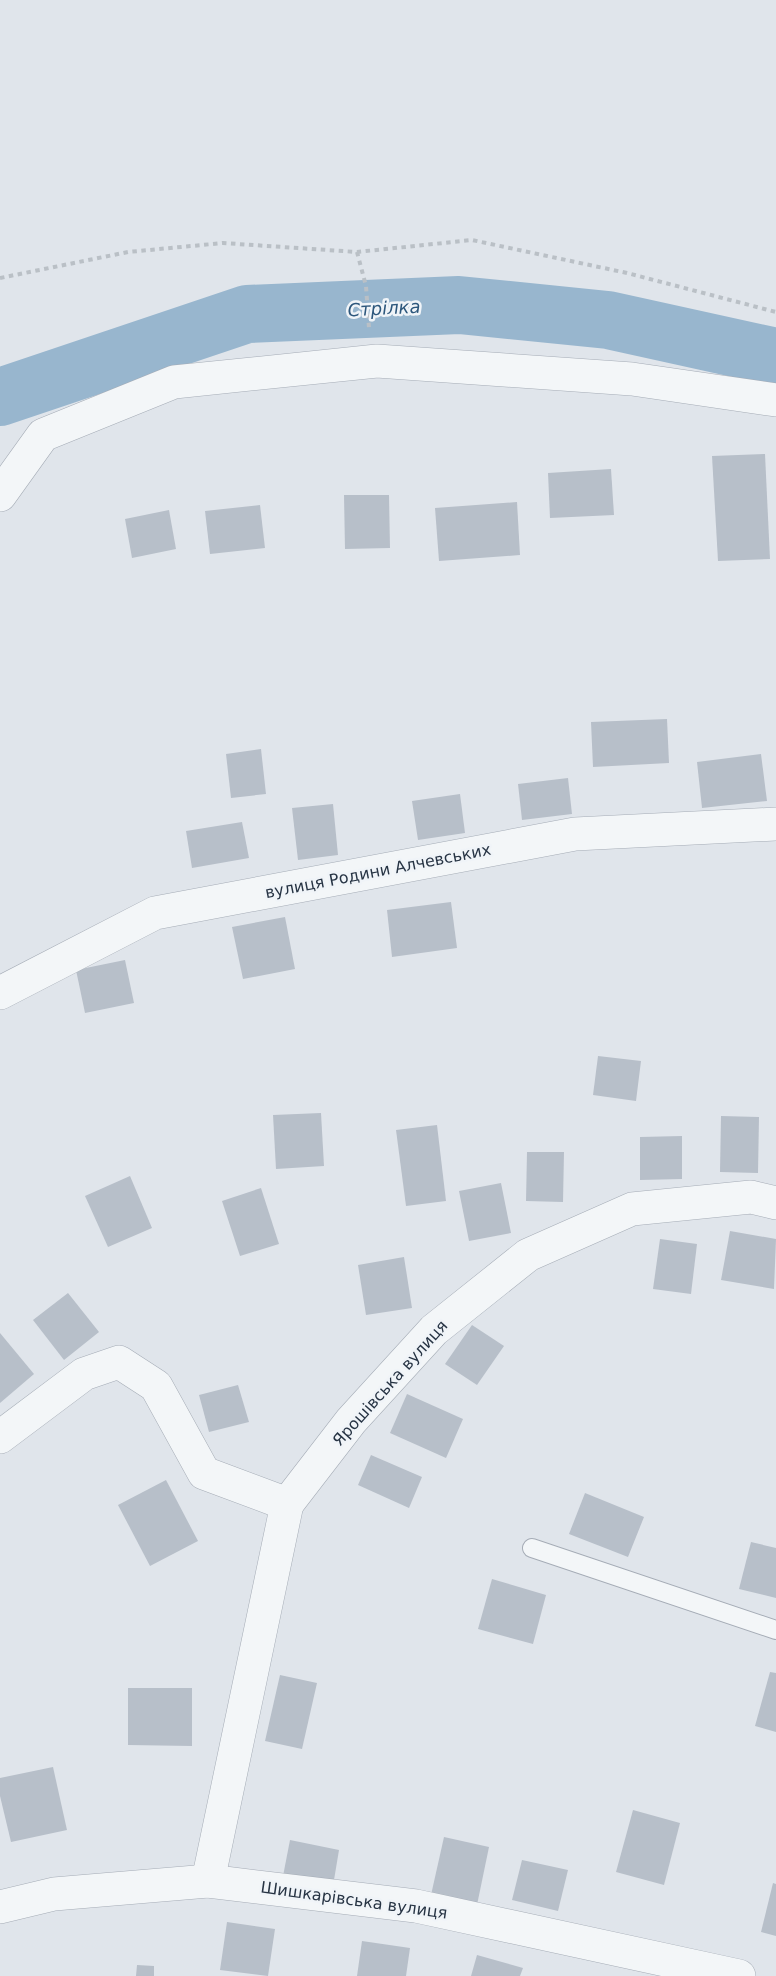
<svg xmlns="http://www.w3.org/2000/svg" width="776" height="1976" font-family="'DejaVu Sans',sans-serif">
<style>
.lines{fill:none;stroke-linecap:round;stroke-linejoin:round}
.river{stroke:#98b6ce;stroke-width:58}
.building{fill:#b7bfc9}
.service-casing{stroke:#a5acb6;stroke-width:20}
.minor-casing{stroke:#a5acb6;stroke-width:34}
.path{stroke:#bac0c6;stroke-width:4;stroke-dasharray:4.5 4.5;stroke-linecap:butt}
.service{stroke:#f3f6f8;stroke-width:18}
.minor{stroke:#f3f6f8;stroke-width:33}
.labels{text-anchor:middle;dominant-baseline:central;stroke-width:5;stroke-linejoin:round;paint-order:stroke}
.street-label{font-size:16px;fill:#273444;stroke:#f0f4f8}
.water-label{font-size:18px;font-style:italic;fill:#2d577c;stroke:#f0f4f8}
</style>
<rect width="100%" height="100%" fill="#e0e5eb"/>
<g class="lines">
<polyline class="river" points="0,397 247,314 459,305 608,320 776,357"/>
</g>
<g class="building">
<polygon points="765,454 770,559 718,561 712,456"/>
<polygon points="611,469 614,515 550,518 548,473"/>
<polygon points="344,495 389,495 390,548 345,549"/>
<polygon points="517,502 520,555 439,561 435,508"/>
<polygon points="260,505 265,548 210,554 205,511"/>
<polygon points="169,510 176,549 132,558 125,519"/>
<polygon points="667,719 669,763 593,767 591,722"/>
<polygon points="261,749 266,794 231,798 226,754"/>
<polygon points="761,754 767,801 702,808 697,762"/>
<polygon points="568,778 572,814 522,820 518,784"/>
<polygon points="460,794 465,833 418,840 412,801"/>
<polygon points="333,804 338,855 298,860 292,808"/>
<polygon points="242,822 249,858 192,868 186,831"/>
<polygon points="451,902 457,948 392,957 387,910"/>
<polygon points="285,917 295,969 243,979 232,927"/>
<polygon points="125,960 134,1003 85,1013 76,970"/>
<polygon points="598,1056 641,1061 636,1101 593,1095"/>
<polygon points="321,1113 324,1166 276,1169 273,1115"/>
<polygon points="721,1116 759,1117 758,1173 720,1172"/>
<polygon points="437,1125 446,1201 406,1206 396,1130"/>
<polygon points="682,1136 682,1179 640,1180 640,1137"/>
<polygon points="527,1152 564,1152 563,1202 526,1201"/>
<polygon points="130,1176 152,1228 108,1247 85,1196"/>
<polygon points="501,1183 511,1233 469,1241 459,1191"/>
<polygon points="261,1188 279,1244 240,1256 222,1201"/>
<polygon points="730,1231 776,1239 774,1289 721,1280"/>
<polygon points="660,1239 697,1244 691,1294 653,1289"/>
<polygon points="404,1257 412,1308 366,1315 358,1265"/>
<polygon points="68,1293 99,1332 64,1360 33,1320"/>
<polygon points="472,1325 504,1346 477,1385 445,1364"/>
<polygon points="0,1333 34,1374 0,1403"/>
<polygon points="238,1385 249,1422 209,1432 199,1395"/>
<polygon points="407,1394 463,1419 446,1458 390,1433"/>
<polygon points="371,1455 422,1477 409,1508 358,1485"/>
<polygon points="166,1480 198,1541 150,1566 118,1505"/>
<polygon points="585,1493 644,1517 628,1557 569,1534"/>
<polygon points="751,1542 776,1548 776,1598 739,1589"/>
<polygon points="492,1579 546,1595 533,1644 478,1629"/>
<polygon points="770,1672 776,1673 776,1732 755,1726"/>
<polygon points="280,1675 317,1683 302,1749 265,1741"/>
<polygon points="128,1688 192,1688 192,1746 128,1745"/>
<polygon points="53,1767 67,1830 11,1842 0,1796 0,1778"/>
<polygon points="633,1810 680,1823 664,1885 616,1872"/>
<polygon points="444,1837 489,1847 477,1905 431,1895"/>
<polygon points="290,1840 339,1850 333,1886 283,1876"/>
<polygon points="522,1860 568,1870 558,1911 512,1900"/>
<polygon points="773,1883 776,1884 776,1936 761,1932"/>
<polygon points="227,1922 275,1929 268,1976 220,1970"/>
<polygon points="362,1941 410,1948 406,1976 357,1976"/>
<polygon points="477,1955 523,1968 520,1976 471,1976"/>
<polygon points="137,1965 154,1966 154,1976 136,1976"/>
</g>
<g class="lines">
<defs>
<polyline id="service" points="532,1548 776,1630"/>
<g id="minor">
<polyline points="0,495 43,435 174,382 377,361 632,379 776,400"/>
<polyline points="0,993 155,913 575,834 776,824"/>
<polyline points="0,1437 84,1374 119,1362 156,1386 204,1473 287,1504 208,1881"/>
<polyline points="287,1504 351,1421 434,1330 528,1255 632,1209 751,1197 776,1203"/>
<polyline points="0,1907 54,1894 208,1881 416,1906 739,1976"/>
</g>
</defs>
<use href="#service" class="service-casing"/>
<use href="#minor" class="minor-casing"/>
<g class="path">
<polyline points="357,252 366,286 369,328"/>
<polyline points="0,278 128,252 223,243 357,252 472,240 627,273 776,312"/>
</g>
<use href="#service" class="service"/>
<use href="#minor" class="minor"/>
</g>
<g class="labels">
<g class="street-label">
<text transform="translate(378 871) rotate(-11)">вулиця Родини Алчевських</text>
<text transform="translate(390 1383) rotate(-48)">Ярошівська вулиця</text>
<text transform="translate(354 1900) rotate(8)">Шишкарівська вулиця</text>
</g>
<g class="water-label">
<text transform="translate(384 308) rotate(-3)">Стрілка</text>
</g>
</g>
</svg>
